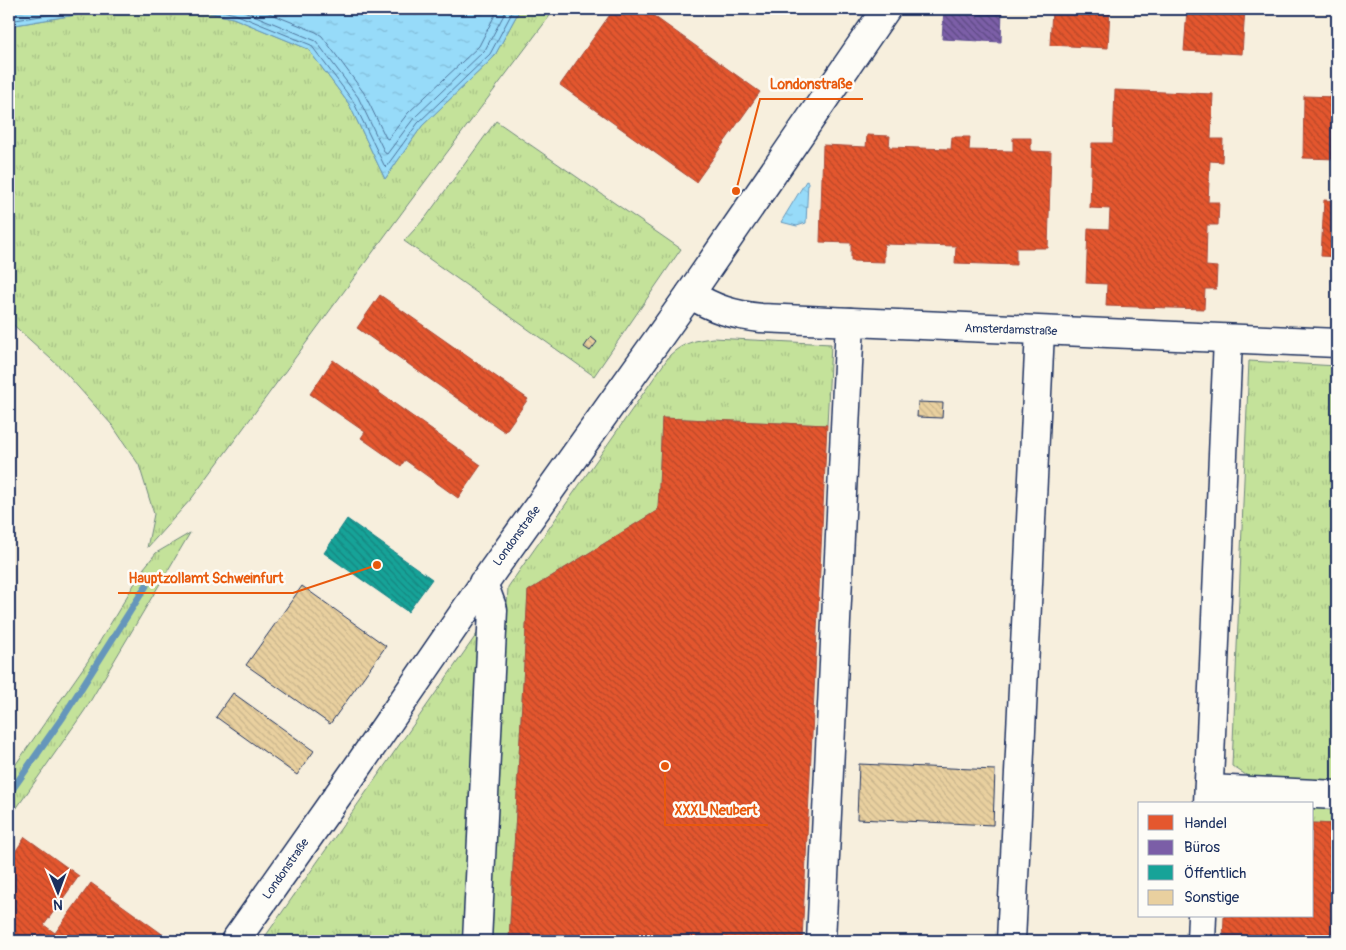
<svg xmlns="http://www.w3.org/2000/svg" width="1346" height="950" font-family="Pangolin,sans-serif">
<style>
.grass{fill:url(#grass-tufts);stroke:#70887c}
.water{fill:url(#water-ripples);stroke:#6596bb}
.shops{fill:url(#shops-back-hatch);stroke:#a84b3c}
.offices{fill:url(#offices-back-hatch);stroke:#5e5091}
.public{fill:url(#public-back-hatch);stroke:#188087}
.lines{fill:none;stroke-linecap:round;stroke-linejoin:round}
.shore{stroke:#4d749c;stroke-width:1}
.stream{stroke:#6596bb;stroke-width:7}
.building{fill:url(#building-back-hatch);stroke:#1b2f5e}
.minor-casing{stroke:#1b2f5e;stroke-width:31}
.minor{stroke:#fdfcf7;stroke-width:28}
.labels{text-anchor:middle;dominant-baseline:central;stroke-width:5;stroke-linejoin:round;paint-order:stroke}
.street-label{font-size:12px;fill:#1b2f5e;stroke:#fdfcf7}
.leader{fill:none;stroke:#e8590c;stroke-width:2}
.callout-dot{fill:#e8590c;stroke:#fdfcf7;stroke-width:2}
.callout-label{font-size:14px;text-anchor:middle;font-weight:bold;fill:#e8590c;stroke:#fdfcf7;stroke-width:5;stroke-linejoin:round;paint-order:stroke}
</style>
<defs>
<pattern id="grass-tufts" width="24" height="20" patternUnits="userSpaceOnUse" patternTransform="scale(1.25)"><rect width="24" height="20" fill="#c4e29a"/><path d="M3 7l-1-3M5 7V3M7 7l1-3M15 17l-1-3M17 17v-4M19 17l1-3" fill="none" stroke="#a8c287"/></pattern>
<pattern id="water-ripples" width="26" height="14" patternUnits="userSpaceOnUse" patternTransform="scale(1.25)"><rect width="26" height="14" fill="#97dbf9"/><path d="M2 4q2-2 4 0t4 0M15 11q2-2 4 0t4 0" fill="none" stroke="#82bcd8"/></pattern>
<pattern id="shops-back-hatch" width="6" height="6" patternUnits="userSpaceOnUse" patternTransform="scale(1.25)"><rect width="6" height="6" fill="#e4572e"/><path d="M-1 5l2 2M0 0l6 6M5-1l2 2" fill="none" stroke="#b8482a"/></pattern>
<pattern id="offices-back-hatch" width="6" height="6" patternUnits="userSpaceOnUse" patternTransform="scale(1.25)"><rect width="6" height="6" fill="#7b5ea7"/><path d="M-1 5l2 2M0 0l6 6M5-1l2 2" fill="none" stroke="#5e4a84"/></pattern>
<pattern id="public-back-hatch" width="6" height="6" patternUnits="userSpaceOnUse" patternTransform="scale(1.25)"><rect width="6" height="6" fill="#17a398"/><path d="M-1 5l2 2M0 0l6 6M5-1l2 2" fill="none" stroke="#14857f"/></pattern>
<pattern id="building-back-hatch" width="6" height="6" patternUnits="userSpaceOnUse" patternTransform="scale(1.25)"><rect width="6" height="6" fill="#e9d09f"/><path d="M-1 5l2 2M0 0l6 6M5-1l2 2" fill="none" stroke="#c7b38b"/></pattern>
</defs>
<rect width="100%" height="100%" fill="#f7efdd"/>
<filter id="ink" filterUnits="userSpaceOnUse"><feTurbulence type="fractalNoise" baseFrequency=".02" numOctaves="2"/><feDisplacementMap in="SourceGraphic" scale="10" xChannelSelector="R" yChannelSelector="G"/><feConvolveMatrix kernelMatrix="1 2 1 2 8 2 1 2 1" color-interpolation-filters="sRGB"/></filter>
<g filter="url(#ink)">
<g class="grass">
<polygon points="129,9 192,9 233,18 308,49 349,104 385,179 422,126 494,57 520,9 555,9 409,203 192,498 147,548 154,514 139,465 112,425 62,369 9,321 9,26 87,13"/>
<polygon points="496,121 681,249 594,376 404,241 426,217"/>
<path d="M713,338L831,344L827,425L662,418L658,510L528,591L509,941H490L508,587L670,355C683,343 695,340 713,338Z"/>
<polygon points="1249,361 1337,366 1337,784 1263,780 1246,775 1232,766"/>
<polygon points="190,533 85,710 9,819 9,774 88,661 144,568 156,553"/>
<polygon points="479,631 466,941 262,941"/>
<polygon points="1312,806 1337,807 1337,824 1312,823"/>
</g>
<g class="water">
<polygon points="9,9 129,9 87,13 9,26"/>
<polygon points="192,9 520,9 494,57 422,126 385,179 349,104 308,49 233,18"/>
<polygon points="806,181 808,182 806,223 797,226 781,222"/>
</g>
<g class="shops">
<polygon points="614,9 644,9 760,92 696,182 560,85"/>
<polygon points="1052,9 1110,9 1108,48 1050,45"/>
<polygon points="1187,9 1245,9 1242,54 1184,51"/>
<polygon points="1115,90 1213,94 1211,139 1223,139 1222,162 1210,161 1208,202 1219,202 1218,225 1207,225 1206,266 1217,267 1216,289 1205,289 1204,309 1106,306 1107,284 1086,283 1088,228 1109,229 1110,209 1090,208 1092,143 1113,143"/>
<polygon points="1304,96 1337,97 1337,159 1303,158"/>
<polygon points="867,135 890,136 889,147 951,149 952,137 970,137 969,150 1013,151 1013,138 1031,138 1031,151 1051,152 1048,248 1016,248 1016,265 955,263 956,246 884,244 884,262 851,261 851,243 820,242 823,145 866,147"/>
<polygon points="1324,200 1337,201 1337,257 1321,256"/>
<polygon points="380,295 528,399 505,432 357,328"/>
<polygon points="333,360 481,465 458,498 405,460 401,466 361,438 365,432 310,394"/>
<polygon points="662,418 827,425 802,941 509,941 528,591 658,510"/>
<polygon points="1312,823 1337,824 1337,941 1223,941 1224,916 1312,916"/>
<polygon points="25,837 79,876 44,925 55,933 91,883 172,941 9,941 9,861"/>
</g>
<polygon class="offices" points="944,9 1002,9 1001,42 942,39"/>
<polygon class="public" points="347,519 432,579 408,612 324,553"/>
<g class="lines">
<g class="shore">
<polyline points="214,9 235,14 311,45 353,101 384,165 386,167 418,123 490,54 514,9"/>
<polyline points="239,9 316,41 358,97 385,153 387,154 414,118 485,50 507,9"/>
<polyline points="259,9 316,32 322,36 364,93 386,138 388,139 408,113 479,46 498,9"/>
<polyline points="9,21 85,9"/>
</g>
<polyline class="stream" points="9,794 63,717 146,586"/>
</g>
<g class="building">
<polygon points="591,337 597,342 590,351 584,347"/>
<polygon points="918,402 943,403 942,418 917,417"/>
<polygon points="302,586 386,646 330,724 246,665"/>
<polygon points="233,693 314,751 297,775 216,717"/>
<polygon points="859,764 995,770 993,825 857,819"/>
</g>
<g class="lines">
<defs>
<g id="minor">
<path d="M690,294C714,309 733,315 761,318L1337,343"/>
<polyline points="1209,789 1337,795"/>
<polyline points="1208,804 1228,339"/>
<polyline points="235,941 357,768 493,570 690,294 886,9"/>
<polyline points="477,941 493,610 483,583"/>
<polyline points="821,941 850,322"/>
<polyline points="1011,941 1040,331"/>
<polyline points="1201,941 1202,916"/>
</g>
</defs>
<use href="#minor" class="minor-casing"/>
<use href="#minor" class="minor"/>
</g>
</g>
<g class="labels">
<g class="street-label">
<text transform="translate(1011 330) rotate(2)">Amsterdamstraße</text>
<text transform="translate(517 536) rotate(-54)">Londonstraße</text>
<text transform="translate(286 869) rotate(-55)">Londonstraße</text>
</g>
</g>
<path class="leader" d="M736 191L760 99H863M377 565L293 593H118M665 766L665 825H768"/>
<g class="callout-dot">
<circle cx="736" cy="191" r="5"/>
<circle cx="377" cy="565" r="5"/>
<circle cx="665" cy="766" r="5"/>
</g>
<g class="callout-label">
<text x="811" y="89">Londonstraße</text>
<text x="206" y="583">Hauptzollamt Schweinfurt</text>
<text x="716" y="815">XXXL Neubert</text>
</g>
<rect width="1346" height="950" fill="none" stroke="#fdfcf7" stroke-width="30"/>
<rect x="15" y="15" width="1316" height="920" fill="none" stroke="#1b2f5e" stroke-width="2" filter="url(#ink)"/>
<rect x="1138" y="802" width="175" height="115" fill="#fdfcf7" stroke="#a3aaba"/>
<rect x="1148" y="815" width="25" height="15" fill="#e4572e" stroke="#a3aaba"/>
<text x="1184" y="828" font-size="15" fill="#1b2f5e">Handel</text>
<rect x="1148" y="840" width="25" height="15" fill="#7b5ea7" stroke="#a3aaba"/>
<text x="1184" y="852" font-size="15" fill="#1b2f5e">Büros</text>
<rect x="1148" y="865" width="25" height="15" fill="#17a398" stroke="#a3aaba"/>
<text x="1184" y="878" font-size="15" fill="#1b2f5e">Öffentlich</text>
<rect x="1148" y="890" width="25" height="15" fill="#e9d09f" stroke="#a3aaba"/>
<text x="1184" y="902" font-size="15" fill="#1b2f5e">Sonstige</text>
<g transform="translate(58 892) rotate(179)" stroke="#fdfcf7" stroke-width="4" paint-order="stroke">
<path d="M0-4L9 19L0 12L-9 19Z" fill="#1b2f5e"/>
<text y="-8" font-size="14" font-weight="bold" text-anchor="middle" fill="#1b2f5e">N</text>
</g>
</svg>
